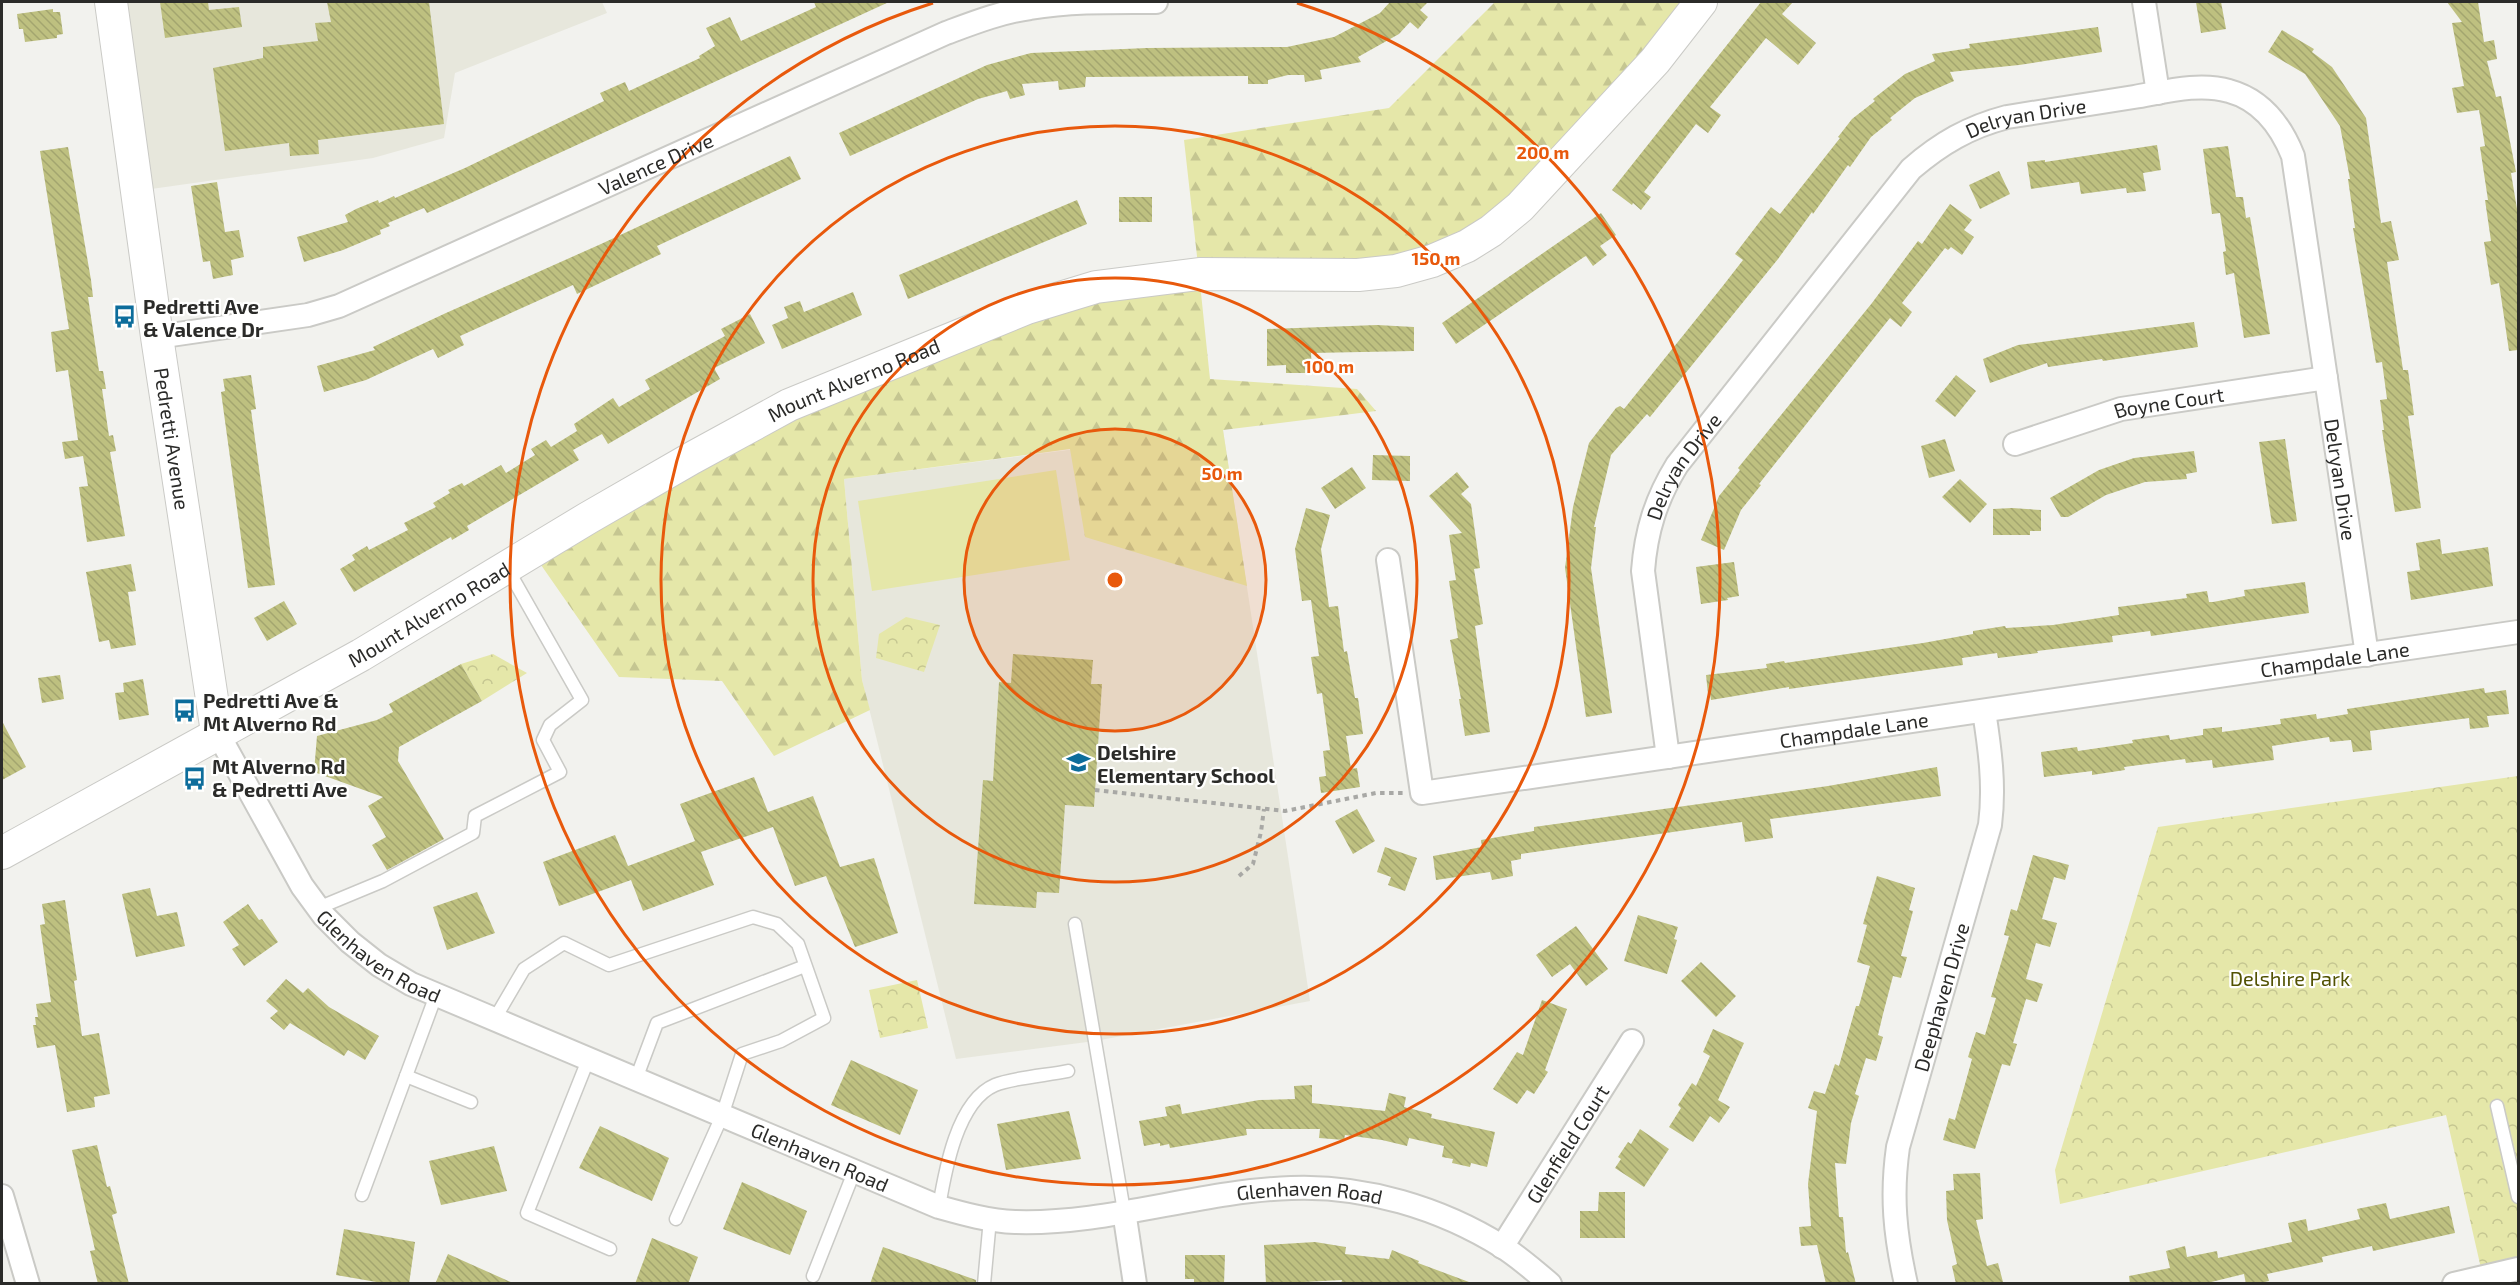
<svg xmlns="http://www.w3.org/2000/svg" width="2520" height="1285" font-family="'Exo 2',sans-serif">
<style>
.built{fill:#e7e7dc}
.green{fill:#e5e7a9}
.forest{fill:url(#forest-firs)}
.park{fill:url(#park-crowns)}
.building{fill:url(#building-back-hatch)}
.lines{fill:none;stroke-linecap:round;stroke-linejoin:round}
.lane-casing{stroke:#cacac6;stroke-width:15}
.street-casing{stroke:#cacac6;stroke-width:26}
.secondary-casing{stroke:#cacac6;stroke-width:34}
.path{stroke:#a8a8a5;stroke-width:4;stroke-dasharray:4.5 4.5;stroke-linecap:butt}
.lane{stroke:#fff;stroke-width:12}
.street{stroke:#fff;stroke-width:22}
.secondary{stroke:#fff;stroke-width:32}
.ring{fill:none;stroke:#e8590c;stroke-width:3}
.labels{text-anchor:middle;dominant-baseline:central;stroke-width:4.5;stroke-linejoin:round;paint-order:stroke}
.street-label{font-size:20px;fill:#2b2b29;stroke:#fffffe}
.poi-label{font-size:20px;font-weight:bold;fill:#2b2b29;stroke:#fffffe;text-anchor:start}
.park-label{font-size:20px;fill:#525203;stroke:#fffffe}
.centre{fill:#e8590c;stroke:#fffffe;stroke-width:3}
.ring-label{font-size:18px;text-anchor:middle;font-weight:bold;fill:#e8590c;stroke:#fffffe;stroke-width:4.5;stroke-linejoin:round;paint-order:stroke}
</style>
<defs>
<pattern id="forest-firs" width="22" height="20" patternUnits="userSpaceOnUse" patternTransform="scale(1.5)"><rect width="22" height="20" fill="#e5e7a9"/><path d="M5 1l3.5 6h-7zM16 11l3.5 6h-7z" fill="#c5c691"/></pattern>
<pattern id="park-crowns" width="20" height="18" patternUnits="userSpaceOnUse" patternTransform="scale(1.5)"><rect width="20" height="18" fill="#e5e7a9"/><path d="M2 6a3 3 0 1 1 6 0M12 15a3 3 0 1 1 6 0" fill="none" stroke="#c5c691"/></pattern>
<pattern id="building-back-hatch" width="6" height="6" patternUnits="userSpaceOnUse" patternTransform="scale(1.5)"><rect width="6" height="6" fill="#bec080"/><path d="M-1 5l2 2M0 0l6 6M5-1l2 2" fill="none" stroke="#a3a56f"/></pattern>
</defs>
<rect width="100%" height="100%" fill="#f2f2ee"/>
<g class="built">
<polygon points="111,2 602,2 607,13 455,73 444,138 373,158 137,191"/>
<polygon points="1223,430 1310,1001 1095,1041 956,1059 862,680 844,479"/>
</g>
<polygon class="green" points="1056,470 1070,560 872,591 858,501"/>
<polygon class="forest" points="1495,2 1701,2 1520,207 1432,261 1199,274 1210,379 1357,389 1376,411 1223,430 1247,586 1085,537 1070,449 844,479 862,680 870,710 774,756 722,681 619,677 532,552 588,518 1027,308 1199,274 1184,140 1389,108"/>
<g class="park">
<polygon points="906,617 940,625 924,672 876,658 879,634"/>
<polygon points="493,654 527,673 482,701 461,664"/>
<polygon points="2518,776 2518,1269 2483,1277 2446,1115 2060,1204 2055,1170 2158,827"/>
<polygon points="917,980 928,1028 880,1038 869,990"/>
</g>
<g class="building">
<polygon points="160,2 208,2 209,10 239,7 242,27 165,38"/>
<polygon points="327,2 429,2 444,124 318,140 319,154 290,156 289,143 225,151 213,68 263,58 263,47 318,41 315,23 331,22"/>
<polygon points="814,2 889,2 459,199 427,213 424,208 388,223 390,226 380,230 381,234 343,250 304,262 297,237 348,222 345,215 356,209 378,200 379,203 394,196 395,198 465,168 604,101 600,93 625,82 629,91 700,58 699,56 715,46 706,28 730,17 741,41 816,7"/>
<polygon points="1390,2 1428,2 1420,10 1428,17 1418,29 1410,22 1399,34 1358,57 1361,62 1320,70 1322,79 1305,82 1304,75 1288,75 1268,80 1268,84 1248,84 1248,76 1086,77 1085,87 1059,90 1058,81 1022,84 1025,95 1010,99 1007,91 978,99 850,156 839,133 987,65 1031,53 1147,48 1287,47 1334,37 1380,13"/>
<polygon points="1761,2 1793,2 1782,14 1816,43 1798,65 1766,38 1710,107 1721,115 1708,133 1696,124 1644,192 1651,197 1641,210 1633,203 1632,205 1612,190"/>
<polygon points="2196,2 2221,2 2226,29 2201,33"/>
<polygon points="2447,2 2478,2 2484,42 2494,40 2497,59 2487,61 2496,97 2501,96 2516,172 2511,173 2518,215 2518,350 2509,351 2499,283 2491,285 2484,242 2491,241 2485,200 2488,200 2480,147 2485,146 2479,110 2457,113 2452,88 2464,86 2452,23 2462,22"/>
<polygon points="53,9 53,12 60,12 63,34 57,35 57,38 25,42 23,29 19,29 17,14"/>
<polygon points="2098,27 2102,52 2019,65 1950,72 1954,81 1915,98 1890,118 1892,120 1871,137 1850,167 1848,165 1813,214 1812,212 1778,259 1650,417 1647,414 1611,455 1594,527 1596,527 1591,568 1612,713 1586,717 1565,568 1573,507 1589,443 1616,408 1620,406 1624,409 1722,287 1743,260 1735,254 1771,207 1780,214 1840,138 1838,137 1852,119 1875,101 1873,99 1905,74 1935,61 1932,54 1970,48 1969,44"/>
<polygon points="2282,30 2314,49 2312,52 2332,67 2366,118 2381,223 2391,221 2399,260 2387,262 2403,370 2408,370 2414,415 2408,416 2421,508 2395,512 2382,430 2384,430 2380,400 2387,399 2382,362 2376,363 2353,228 2355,228 2348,179 2350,179 2340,126 2305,74 2268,52"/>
<polygon points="2157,145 2161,170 2143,173 2146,191 2127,193 2126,188 2081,194 2079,182 2031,189 2027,162 2045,160 2045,162"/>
<polygon points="2228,146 2236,197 2243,197 2246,218 2250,217 2270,334 2244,338 2234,273 2226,275 2223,252 2226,251 2220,213 2212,214 2203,149"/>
<polygon points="68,147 91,280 93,297 88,297 99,371 103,371 106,389 102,389 109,436 113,435 116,451 110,452 125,536 87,542 79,487 88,486 83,456 65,459 62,442 78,440 68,370 56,372 51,332 69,329 40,151"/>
<polygon points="790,156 801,179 657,246 661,254 577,294 573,285 460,336 464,345 438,358 433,349 366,380 324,392 317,366 375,350 373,347 446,313 601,244"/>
<polygon points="1999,171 2010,194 1980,209 1969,185"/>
<polygon points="217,182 225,232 239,230 244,257 231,260 233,275 213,279 210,261 203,262 191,186"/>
<rect x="1119" y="197" width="33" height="25"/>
<polygon points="1077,200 1087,224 908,299 899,275"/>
<polygon points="1950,204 1972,220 1964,230 1974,237 1962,255 1951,247 1948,250 1945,248 1902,303 1912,312 1901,327 1890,318 1878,333 1759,484 1761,485 1741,510 1724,550 1701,540 1719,496 1740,470 1738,468 1872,303 1918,241 1922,244"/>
<polygon points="1601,213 1616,235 1600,246 1607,255 1593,266 1586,256 1584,257 1456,344 1442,323"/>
<polygon points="853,292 862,315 782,349 772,325 788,318 784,307 800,301 804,312"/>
<polygon points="750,314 765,343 714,368 720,379 608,444 602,434 573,450 579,460 467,526 469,530 452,540 451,537 354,592 340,569 355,560 352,555 367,546 369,550 408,530 404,523 436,507 433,503 450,493 448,490 462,483 464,486 501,465 506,473 535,455 531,449 546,440 551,447 577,431 574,424 613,398 619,407 650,389 645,380 725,336 721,329"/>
<polygon points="2194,322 2198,347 2103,361 2102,359 2048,367 2047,363 1990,383 1983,359 2018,345"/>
<polygon points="1377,325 1414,327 1414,351 1311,353 1312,373 1286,373 1286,365 1267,366 1267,329"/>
<polygon points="251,375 256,409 251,410 275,585 248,588 221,392 225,391 223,379"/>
<polygon points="1956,375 1976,391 1955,417 1935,401"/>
<polygon points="1945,439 1955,471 1929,478 1921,446"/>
<polygon points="2285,439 2297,521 2272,524 2259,442"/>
<polygon points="2194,451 2197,472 2186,474 2187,479 2145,482 2106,495 2068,517 2061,517 2050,498 2099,470 2134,458"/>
<polygon points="1373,455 1410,456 1410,481 1372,480"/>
<polygon points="1352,467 1366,488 1335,509 1321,488"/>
<polygon points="1457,472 1469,487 1461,494 1471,504 1480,568 1474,569 1483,624 1475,626 1490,732 1465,736 1459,699 1461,699 1450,640 1458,638 1449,581 1456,580 1449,535 1462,533 1429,496"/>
<polygon points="1960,479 1987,504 1970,523 1942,497"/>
<polygon points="1306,508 1330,515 1321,549 1329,607 1338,606 1344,652 1347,651 1355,698 1358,698 1363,734 1346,736 1351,769 1357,768 1360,787 1321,793 1319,777 1326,776 1323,751 1330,750 1322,693 1317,694 1311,657 1319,656 1311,600 1302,601 1295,549"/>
<polygon points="2012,508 2041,510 2041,531 2030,531 2030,535 1993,535 1993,509"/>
<polygon points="2440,539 2442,554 2488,547 2493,586 2411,600 2407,572 2420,570 2416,543"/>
<polygon points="1734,562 1739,596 1727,598 1728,600 1701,604 1696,567"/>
<polygon points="131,564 136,591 128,592 136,645 111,649 109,640 99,642 86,572"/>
<polygon points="2305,582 2309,613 2151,636 2150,631 2112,636 2113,642 2037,651 2038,653 1998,658 1997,653 1962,658 1963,665 1789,689 1789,687 1711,700 1710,694 1708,694 1706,675 1767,668 1766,664 1784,661 1785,663 1923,643 1973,634 1973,631 2005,626 2006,628 2053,625 2119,615 2118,607 2187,598 2186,594 2207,591 2209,602 2213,602 2245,596 2244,590"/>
<polygon points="284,601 297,624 267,641 254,618"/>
<polygon points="1013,654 1093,660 1091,684 1102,684 1094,807 1065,805 1059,893 1037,892 1036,908 974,904 983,780 993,781 999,682 1011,683"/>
<polygon points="461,664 482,701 399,747 398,761 444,839 387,870 372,845 386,837 368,806 383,797 314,772 317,736 377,720 393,712 389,704"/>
<polygon points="60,675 64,699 42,703 38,678"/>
<polygon points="143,679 149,715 119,720 115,693 124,692 123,683"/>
<polygon points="2484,688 2485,693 2506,690 2509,714 2487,716 2489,727 2470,729 2469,718 2370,731 2372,750 2353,752 2351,740 2330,742 2329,737 2272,746 2274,760 2213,768 2212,760 2186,763 2185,759 2124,767 2125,770 2092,775 2092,771 2044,777 2041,752 2077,747 2078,751 2133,743 2132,740 2169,735 2170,740 2203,735 2203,729 2222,727 2222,732 2281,724 2280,719 2316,714 2317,719 2348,714 2347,709"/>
<polygon points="2,721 26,767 2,780"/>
<polygon points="1937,767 1941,796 1770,819 1773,838 1745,842 1742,822 1521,854 1521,859 1511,861 1513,876 1492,880 1490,872 1436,880 1433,856 1482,847 1481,840 1534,831 1534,827 1828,786"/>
<polygon points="754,777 768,812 813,796 840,867 874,858 898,933 855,947 826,876 795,886 773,827 701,852 714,885 643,911 631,880 559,906 543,862 615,835 628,866 695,841 680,804"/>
<polygon points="1357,809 1375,841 1353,854 1335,821"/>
<polygon points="1385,847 1417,858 1405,891 1388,885 1391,877 1377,872"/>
<polygon points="2033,855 2069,865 2065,880 2054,877 2042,919 2057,923 2050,947 2036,943 2026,979 2043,984 2037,1002 2026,999 2013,1043 2017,1044 2010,1066 2002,1064 1975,1149 1943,1140 1949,1118 1955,1120 1972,1059 1968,1057 1976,1032 1985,1035 1996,998 1991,997 2009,936 2004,935 2011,909 2017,911"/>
<polygon points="1877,876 1915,888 1909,910 1913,911 1901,956 1907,957 1901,978 1893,976 1883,1014 1878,1035 1883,1037 1876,1061 1866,1058 1855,1094 1859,1096 1851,1123 1846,1164 1835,1163 1839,1217 1843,1217 1846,1253 1848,1252 1856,1284 1826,1284 1817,1245 1801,1246 1799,1227 1811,1226 1808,1184 1817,1111 1808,1108 1814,1091 1825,1094 1835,1064 1839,1066 1856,1006 1859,1006 1870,966 1857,962 1867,925 1863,924"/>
<polygon points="150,888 157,916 177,912 185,946 136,957 122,894"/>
<polygon points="477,892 495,933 447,950 433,907"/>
<polygon points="65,900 77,980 74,981 82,1036 99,1033 110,1094 94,1097 95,1107 67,1112 55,1045 37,1048 33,1025 36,1025 35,1017 38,1017 36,1004 51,1002 40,925 45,924 42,904"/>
<polygon points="248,904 259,920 262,919 278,942 244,966 232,949 239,945 223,922"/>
<polygon points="1638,915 1678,927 1674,939 1677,940 1667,974 1624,961"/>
<polygon points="1576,926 1608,969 1586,986 1570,964 1552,977 1536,955"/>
<polygon points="1701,962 1736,996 1716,1017 1681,981"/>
<polygon points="286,979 303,993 308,988 329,1007 379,1036 365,1060 348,1050 344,1056 290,1023 284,1030 270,1018 278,1011 266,1001"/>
<polygon points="1542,1000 1567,1009 1545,1070 1548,1072 1534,1094 1527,1090 1517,1104 1493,1089 1517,1052 1523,1055"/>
<polygon points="1713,1029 1744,1043 1718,1100 1730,1107 1719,1123 1710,1116 1693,1142 1669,1127 1681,1108 1678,1105 1692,1083 1696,1086 1710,1056 1703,1052"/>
<polygon points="851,1060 918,1090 900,1135 831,1105"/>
<polygon points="1312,1085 1312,1103 1385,1111 1389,1093 1406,1097 1404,1107 1432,1114 1431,1118 1495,1132 1487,1167 1471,1163 1470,1167 1452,1163 1453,1159 1442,1157 1444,1146 1409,1138 1407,1146 1382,1140 1345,1135 1344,1140 1319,1138 1320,1129 1246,1129 1247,1135 1170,1148 1169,1144 1160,1146 1160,1143 1144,1146 1139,1121 1167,1116 1165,1107 1180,1104 1182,1114 1259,1100 1295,1099 1294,1086"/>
<polygon points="1069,1111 1081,1159 1006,1170 997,1124"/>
<polygon points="600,1126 669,1158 652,1201 579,1168"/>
<polygon points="1640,1129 1669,1149 1644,1187 1615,1168 1621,1159 1618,1157 1628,1142 1631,1144"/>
<polygon points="97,1145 107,1187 110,1186 117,1213 112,1215 129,1284 98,1284 90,1251 95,1250 72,1150"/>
<polygon points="494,1146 507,1191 441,1205 429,1161"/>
<polygon points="1980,1173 1983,1219 1976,1220 1987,1266 1998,1263 2003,1282 1956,1284 1952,1266 1957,1264 1947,1220 1946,1191 1954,1190 1953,1174"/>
<polygon points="742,1182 807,1211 790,1255 723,1229"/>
<polygon points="1599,1192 1625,1192 1625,1238 1580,1238 1580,1211 1598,1211"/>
<polygon points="2386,1203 2390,1219 2449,1206 2455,1233 2373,1251 2372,1246 2322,1257 2323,1262 2267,1274 2269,1281 2256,1284 2246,1284 2244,1274 2203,1284 2130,1284 2129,1276 2170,1268 2166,1251 2185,1246 2187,1257 2217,1251 2218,1258 2292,1242 2288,1223 2306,1219 2308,1231 2360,1219 2357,1209"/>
<polygon points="344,1229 415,1242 409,1284 388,1284 336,1275"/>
<polygon points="652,1238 698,1257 688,1284 635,1284"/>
<polygon points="1315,1242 1346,1247 1345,1254 1389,1259 1392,1250 1419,1261 1418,1263 1469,1282 1469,1284 1341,1284 1342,1280 1266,1284 1264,1245"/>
<polygon points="883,1247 976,1280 976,1284 870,1284"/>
<polygon points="448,1254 515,1284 435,1284"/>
<polygon points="1185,1255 1225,1255 1224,1284 1194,1284 1194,1279 1185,1279"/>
</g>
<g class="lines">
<defs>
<g id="lane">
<polyline points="318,908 383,881 473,833 475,816 560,772 543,740 550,725 582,700 507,568"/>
<polyline points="1075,924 1124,1211"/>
<polyline points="494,1020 524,969 564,943 609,965 753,917 777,924 798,944 824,1018 781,1041 742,1054 722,1116 676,1219"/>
<polyline points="588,1060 527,1213 610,1249"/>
<polyline points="406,1076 471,1102"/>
<polyline points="636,1079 657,1023 805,966"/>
<polyline points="2497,1106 2518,1197"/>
<polyline points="362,1195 436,995"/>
<path d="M939,1207C945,1171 957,1101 995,1085C1011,1078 1049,1075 1068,1071"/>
<polyline points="813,1276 854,1172"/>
<polyline points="984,1284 990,1219"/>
</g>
<g id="street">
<polyline points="2144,2 2158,93"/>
<path id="s1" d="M157,337L308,315L339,306L946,33C973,23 1001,12 1030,8C1072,1 1114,2 1156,2"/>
<path id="s2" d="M2015,444L2121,409L2326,378"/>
<path id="s3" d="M1388,560L1422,793L2518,632"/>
<path id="s4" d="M217,732L302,886L324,916L350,942L379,965L411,984L939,1207C964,1214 989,1221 1015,1222C1107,1225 1199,1191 1291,1188C1364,1185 1441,1208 1503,1247C1520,1258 1535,1271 1550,1284"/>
<path id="s5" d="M1668,757L1643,571C1646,531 1656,499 1677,465L1911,169C1941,143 1969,127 2007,117C2049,110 2092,104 2134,97C2164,92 2199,82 2229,91C2262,100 2281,126 2293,156L2367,655"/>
<polyline points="2,1196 28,1284"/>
<polyline points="1124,1211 1135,1284"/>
<path id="s6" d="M1502,1247L1632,1041"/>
<path id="s7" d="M1906,1284C1895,1235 1891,1196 1898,1147L1990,825C1995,786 1990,750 1984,711"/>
<polyline points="2454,1284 2518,1269"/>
</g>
<g id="secondary">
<path id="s8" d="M111,2L157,337L217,732"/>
<path id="s9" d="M2,853L361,655L588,518L692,458L789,405L1027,308L1096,287L1199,274L1358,275L1396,271L1432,261L1467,246L1491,231L1520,207L1655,61L1701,2"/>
</g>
</defs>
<use href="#lane" class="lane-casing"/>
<use href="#street" class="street-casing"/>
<use href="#secondary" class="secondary-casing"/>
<g class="path">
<polyline points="1095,790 1285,811 1376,793 1403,793"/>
<polyline points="1239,876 1253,864 1261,832 1264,809"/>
</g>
<use href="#lane" class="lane"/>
<use href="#street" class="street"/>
<use href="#secondary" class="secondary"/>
</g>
<circle cx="1115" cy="580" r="151" fill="#e8590c" fill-opacity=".12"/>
<g class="ring">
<circle cx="1115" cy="580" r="151"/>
<circle cx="1115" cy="580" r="302"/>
<circle cx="1115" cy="580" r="454"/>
<path d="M1297 3A605 605 0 1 1 933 3"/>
</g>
<defs>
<symbol id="bus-bare" viewBox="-9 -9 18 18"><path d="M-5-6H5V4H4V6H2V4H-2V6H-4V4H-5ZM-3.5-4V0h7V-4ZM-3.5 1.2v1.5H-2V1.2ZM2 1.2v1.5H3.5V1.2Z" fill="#0d6d9b" stroke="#fffffe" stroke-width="2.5" paint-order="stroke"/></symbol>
<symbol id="school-bare" viewBox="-9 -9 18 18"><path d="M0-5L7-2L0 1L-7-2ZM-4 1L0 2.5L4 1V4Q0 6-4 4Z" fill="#0d6d9b" stroke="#fffffe" stroke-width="2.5" paint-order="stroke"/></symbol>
</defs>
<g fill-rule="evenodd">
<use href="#bus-bare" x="108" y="300" width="33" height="33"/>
<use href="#bus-bare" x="168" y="694" width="33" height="33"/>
<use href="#school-bare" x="1062" y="746" width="33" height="33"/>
<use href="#bus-bare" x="178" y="762" width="33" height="33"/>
</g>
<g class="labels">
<g class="street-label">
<text stroke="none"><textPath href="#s5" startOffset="806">Delryan Drive</textPath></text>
<text stroke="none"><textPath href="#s1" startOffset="532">Valence Drive</textPath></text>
<text stroke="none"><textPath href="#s9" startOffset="975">Mount Alverno Road</textPath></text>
<text stroke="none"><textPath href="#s2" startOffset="160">Boyne Court</textPath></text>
<text stroke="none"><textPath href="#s8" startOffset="441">Pedretti Avenue</textPath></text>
<text stroke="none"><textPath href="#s5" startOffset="302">Delryan Drive</textPath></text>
<text stroke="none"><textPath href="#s5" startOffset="1434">Delryan Drive</textPath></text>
<text stroke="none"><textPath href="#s9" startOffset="489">Mount Alverno Road</textPath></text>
<text stroke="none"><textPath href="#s3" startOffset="1158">Champdale Lane</textPath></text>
<text stroke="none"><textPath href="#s3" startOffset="672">Champdale Lane</textPath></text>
<text stroke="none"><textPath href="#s4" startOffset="282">Glenhaven Road</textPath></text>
<text stroke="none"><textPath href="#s7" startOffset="294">Deephaven Drive</textPath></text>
<text stroke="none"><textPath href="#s6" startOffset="122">Glenfield Court</textPath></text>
<text stroke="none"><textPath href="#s4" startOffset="768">Glenhaven Road</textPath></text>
<text stroke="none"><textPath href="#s4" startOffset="1272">Glenhaven Road</textPath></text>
</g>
<g class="poi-label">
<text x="143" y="306">Pedretti Ave<tspan x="143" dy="23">&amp; Valence Dr</tspan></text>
<text x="203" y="700">Pedretti Ave &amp;<tspan x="203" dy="23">Mt Alverno Rd</tspan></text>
<text x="1097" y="752">Delshire<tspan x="1097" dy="23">Elementary School</tspan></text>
<text x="212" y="766">Mt Alverno Rd<tspan x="212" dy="23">&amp; Pedretti Ave</tspan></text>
</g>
<g class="park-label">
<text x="2290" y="978">Delshire Park</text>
</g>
</g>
<circle cx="1115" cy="580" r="9" class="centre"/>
<g class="ring-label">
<text x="1543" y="159">200 m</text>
<text x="1436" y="265">150 m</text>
<text x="1329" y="373">100 m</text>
<text x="1222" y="480">50 m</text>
</g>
<rect width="2520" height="1285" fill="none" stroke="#2b2b29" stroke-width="6"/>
</svg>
